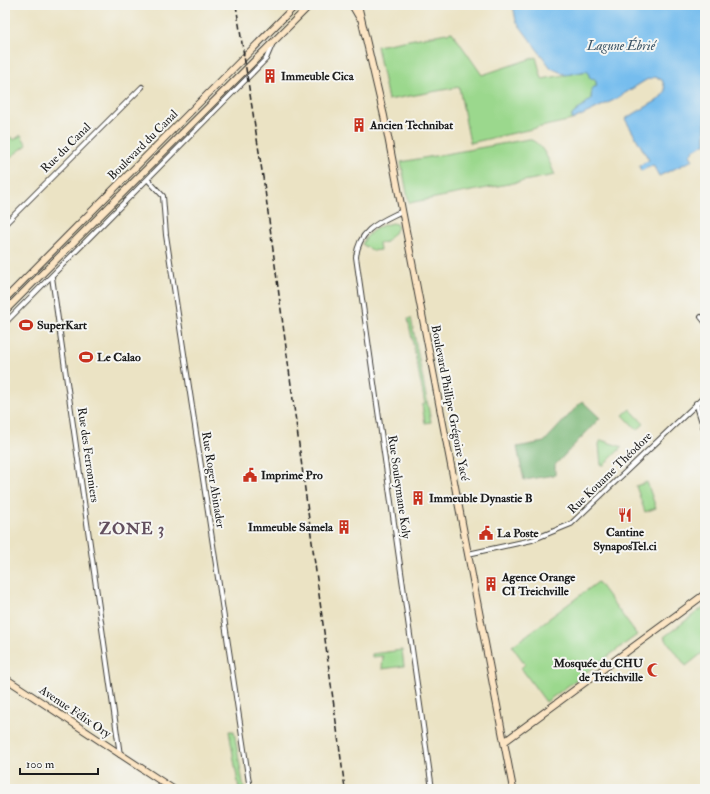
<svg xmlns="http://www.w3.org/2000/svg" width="710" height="794" font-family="'IM FELL Double Pica',serif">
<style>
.green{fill:#9bd88d;stroke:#5c7a54}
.forest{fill:#7cb878;stroke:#4c6a4a}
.water{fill:#76bdee;stroke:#496c85}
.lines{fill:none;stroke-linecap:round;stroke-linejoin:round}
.street-casing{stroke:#3b3a35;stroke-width:6}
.secondary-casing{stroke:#3b3a35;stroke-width:8}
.street{stroke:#fff;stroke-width:4}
.secondary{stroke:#fce5c4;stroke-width:6}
.rail{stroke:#1c1c1c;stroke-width:1.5;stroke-dasharray:6 3;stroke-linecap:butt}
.labels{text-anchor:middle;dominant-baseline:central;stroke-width:4;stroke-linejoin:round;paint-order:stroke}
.poi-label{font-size:12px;font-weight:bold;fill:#1c1c1c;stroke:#f6f6f2;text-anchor:start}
.street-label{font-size:12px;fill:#1c1c1c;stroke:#f6f6f2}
.water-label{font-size:13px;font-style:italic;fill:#3c5466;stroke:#f6f6f2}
.district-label{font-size:16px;font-weight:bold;letter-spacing:1px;fill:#614e5d;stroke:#f6f6f2}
</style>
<rect width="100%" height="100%" fill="#f6f6f2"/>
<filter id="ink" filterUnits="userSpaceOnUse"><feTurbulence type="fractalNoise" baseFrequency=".025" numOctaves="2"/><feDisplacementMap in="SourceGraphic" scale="8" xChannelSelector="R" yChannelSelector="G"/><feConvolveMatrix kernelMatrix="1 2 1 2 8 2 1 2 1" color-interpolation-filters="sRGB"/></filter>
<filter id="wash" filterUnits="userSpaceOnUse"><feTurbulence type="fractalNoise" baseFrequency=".012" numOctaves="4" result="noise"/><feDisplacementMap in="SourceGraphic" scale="16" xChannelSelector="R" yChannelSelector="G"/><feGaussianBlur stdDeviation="0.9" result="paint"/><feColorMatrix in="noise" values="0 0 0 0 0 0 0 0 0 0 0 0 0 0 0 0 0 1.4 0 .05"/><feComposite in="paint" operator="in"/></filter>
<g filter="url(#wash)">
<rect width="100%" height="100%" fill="#ebe3c4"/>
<g class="green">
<polygon points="452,32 482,75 536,57 542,79 587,71 595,79 597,86 592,88 591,99 572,115 572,120 470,143 459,87 388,100 377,46"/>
<polygon points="21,135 27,145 5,161 5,141 12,137 14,140"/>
<path d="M529,139C544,144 549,162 555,175L409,203L401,162Z"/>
<path d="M393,223L396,224L398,228L385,243V242L379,243L380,250L373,251L362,244C369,231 379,225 393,223Z"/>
<polygon points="411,318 431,422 425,423 422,405 425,404 408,319"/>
<polygon points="630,409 644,424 637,430 623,415"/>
<polygon points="601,440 622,447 604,465 601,465 599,444"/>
<polygon points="647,482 656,508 645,512 636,486"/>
<polygon points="598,582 637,635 546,702 521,668 525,664 512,646"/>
<polygon points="705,606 705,651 686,666 664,637"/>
<polygon points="402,650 404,666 382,669 383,656 372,657 372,654"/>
<polygon points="229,731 234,731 244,789 239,789"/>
</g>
<polygon class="forest" points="582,401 600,418 555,465 555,475 524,480 517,447 544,442"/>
<polygon class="water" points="513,5 705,5 705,144 693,150 690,155 693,160 659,176 653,165 641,171 639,166 649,160 625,119 658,100 665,92 665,88 662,80 655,77 646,80 614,100 572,120 572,115 591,99 592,88 597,86 595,79 590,78 587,71 566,75 551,68 516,21"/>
</g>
<g filter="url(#ink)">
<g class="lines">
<defs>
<g id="street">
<polyline points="148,180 163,196 166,235 250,789"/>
<path d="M402,211C380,222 359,229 356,257L432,789"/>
<polyline points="5,224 142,87"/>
<polyline points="52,277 120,755"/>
<polyline points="701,317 705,322"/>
<polyline points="5,323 266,59 272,45"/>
<polyline points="696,403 705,432"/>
<polyline points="468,554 532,540 571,524 705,396"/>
</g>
<g id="secondary">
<polyline points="352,5 359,17"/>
<polyline points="358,5 384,116 513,789"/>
<polyline points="5,299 296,5"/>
<polyline points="5,311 310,5"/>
<polyline points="5,678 173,789"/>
<polyline points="504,742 705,594"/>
</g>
</defs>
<use href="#street" class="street-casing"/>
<use href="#secondary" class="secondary-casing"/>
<use href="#street" class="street"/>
<use href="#secondary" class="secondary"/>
<polyline class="rail" points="236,5 265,190 345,789"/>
</g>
</g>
<defs>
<symbol id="building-bare" viewBox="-9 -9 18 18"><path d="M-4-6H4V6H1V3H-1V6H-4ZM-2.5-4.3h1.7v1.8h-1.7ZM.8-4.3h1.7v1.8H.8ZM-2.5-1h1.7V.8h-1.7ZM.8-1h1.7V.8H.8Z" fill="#c8321e" stroke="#f6f6f2" stroke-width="2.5" paint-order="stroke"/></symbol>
<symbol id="stadium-bare" viewBox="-9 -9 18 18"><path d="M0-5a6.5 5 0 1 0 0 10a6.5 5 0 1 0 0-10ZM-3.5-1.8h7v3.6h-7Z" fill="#c8321e" stroke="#f6f6f2" stroke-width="2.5" paint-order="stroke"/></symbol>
<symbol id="civic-bare" viewBox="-9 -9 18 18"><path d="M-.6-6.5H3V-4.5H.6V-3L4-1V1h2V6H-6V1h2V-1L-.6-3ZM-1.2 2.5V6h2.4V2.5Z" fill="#c8321e" stroke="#f6f6f2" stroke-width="2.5" paint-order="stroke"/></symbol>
<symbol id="restaurant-bare" viewBox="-9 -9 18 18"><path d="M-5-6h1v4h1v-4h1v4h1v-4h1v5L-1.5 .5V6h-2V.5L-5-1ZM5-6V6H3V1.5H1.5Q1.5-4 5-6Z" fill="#c8321e" stroke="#f6f6f2" stroke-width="2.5" paint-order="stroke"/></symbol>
<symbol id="mosque-bare" viewBox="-9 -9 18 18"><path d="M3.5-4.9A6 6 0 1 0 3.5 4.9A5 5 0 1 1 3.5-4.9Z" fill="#c8321e" stroke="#f6f6f2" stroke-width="2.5" paint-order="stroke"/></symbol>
</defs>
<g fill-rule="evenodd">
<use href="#building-bare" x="260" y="66" width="20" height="20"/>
<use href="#building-bare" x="349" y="115" width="20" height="20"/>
<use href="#stadium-bare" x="16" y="315" width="20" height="20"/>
<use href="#stadium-bare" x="76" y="347" width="20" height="20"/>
<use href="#civic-bare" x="240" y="465" width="20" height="20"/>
<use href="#building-bare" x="408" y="488" width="20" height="20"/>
<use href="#restaurant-bare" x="615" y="505" width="20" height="20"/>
<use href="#building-bare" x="334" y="517" width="20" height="20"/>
<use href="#civic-bare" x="476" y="523" width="20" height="20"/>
<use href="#building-bare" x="481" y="574" width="20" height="20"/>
<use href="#mosque-bare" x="644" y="660" width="20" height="20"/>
</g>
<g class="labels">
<g class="poi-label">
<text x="281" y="76">Immeuble Cica</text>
<text x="370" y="125">Ancien Technibat</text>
<text x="37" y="325">SuperKart</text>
<text x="97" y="357">Le Calao</text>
<text x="261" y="475">Imprime Pro</text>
<text x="429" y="498">Immeuble Dynastie B</text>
<text x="333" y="527" text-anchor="end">Immeuble Samela</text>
<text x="625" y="532" text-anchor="middle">Cantine<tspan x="625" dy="14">SynaposTel.ci</tspan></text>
<text x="497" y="533">La Poste</text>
<text x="502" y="577">Agence Orange<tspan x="502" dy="14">CI Treichville</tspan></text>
<text x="643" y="663" text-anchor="end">Mosquée du CHU<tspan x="643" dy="14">de Treichville</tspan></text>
</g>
<g class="street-label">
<text transform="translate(143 145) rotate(-45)">Boulevard du Canal</text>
<text transform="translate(66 148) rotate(-45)">Rue du Canal</text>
<text transform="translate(450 403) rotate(79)">Boulevard Phillipe Grégoire Yacé</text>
<text transform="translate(88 455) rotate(82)">Rue des Ferronniers</text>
<text transform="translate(610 473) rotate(-44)">Rue Kouame Théodore</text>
<text transform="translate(213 480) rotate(81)">Rue Roger Abinader</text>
<text transform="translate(399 487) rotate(82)">Rue Souleymane Koly</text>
<text transform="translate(75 712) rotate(34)">Avenue Félix Ory</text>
</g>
<g class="water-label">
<text x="621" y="46">Lagune Ébrié</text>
</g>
<g class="district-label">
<text x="132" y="529">ZONE 3</text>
</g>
</g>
<rect width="710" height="794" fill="none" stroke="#f6f6f2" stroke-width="20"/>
<path d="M20 768v6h78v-6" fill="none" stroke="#1c1c1c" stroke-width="2"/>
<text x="26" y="768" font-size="12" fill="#1c1c1c" stroke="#f6f6f2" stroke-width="3" paint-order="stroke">100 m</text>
</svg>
